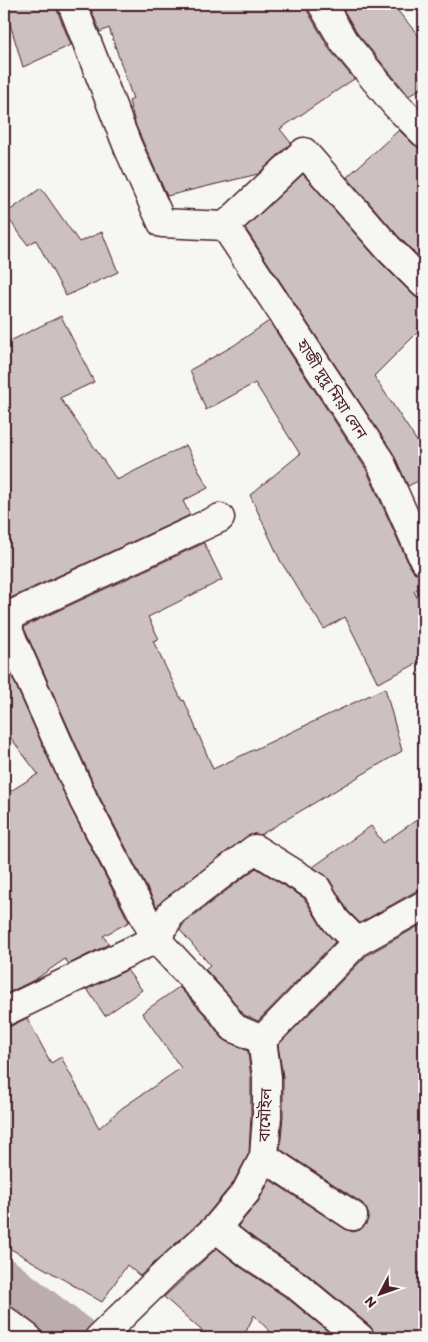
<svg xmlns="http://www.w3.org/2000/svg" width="428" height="1342" font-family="Itim,'Noto Sans Bengali',sans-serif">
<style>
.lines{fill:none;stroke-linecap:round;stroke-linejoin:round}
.canal{stroke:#bbadae;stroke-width:38}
.building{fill:#ccc1c0;stroke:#4a1f2b}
.minor-casing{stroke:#4a1f2b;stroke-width:31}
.minor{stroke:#f6f6f2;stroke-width:28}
.labels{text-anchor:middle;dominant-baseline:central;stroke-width:5;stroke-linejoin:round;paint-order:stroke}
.street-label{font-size:16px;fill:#4a1f2b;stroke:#f6f6f2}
</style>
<rect width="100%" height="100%" fill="#f6f6f2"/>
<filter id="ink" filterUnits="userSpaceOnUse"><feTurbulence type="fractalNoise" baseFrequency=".02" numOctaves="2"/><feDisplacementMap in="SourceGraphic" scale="10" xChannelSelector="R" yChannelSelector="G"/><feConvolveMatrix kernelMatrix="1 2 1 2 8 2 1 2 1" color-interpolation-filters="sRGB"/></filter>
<g filter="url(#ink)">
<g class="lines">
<polyline class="canal" points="4,1277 83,1338"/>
</g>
<g class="building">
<polygon points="4,4 57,4 57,10 71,45 23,67"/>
<polygon points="89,4 306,4 308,12 330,50 354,79 280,129 291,143 258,174 167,196 136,126 129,101 133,99 109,28 100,32"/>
<polygon points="340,4 392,4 424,42 424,86 409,96 357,33"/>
<polygon points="399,130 413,144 420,148 424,148 424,257 421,259 400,238 347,177"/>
<polygon points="303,174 378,260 413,295 424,303 424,326 374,376 424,452 424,478 408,486 393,453 245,228"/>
<polygon points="41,188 79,242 102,232 118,272 66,296 36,240 28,245 5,214"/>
<polygon points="61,316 94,382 60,398 117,480 186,445 208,488 183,501 190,515 4,601 4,344"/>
<polygon points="269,321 366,469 410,567 415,573 424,575 424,586 414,591 424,612 424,660 378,683 345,617 324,629 281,562 250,495 300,454 255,383 206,410 190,370 233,346"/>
<polygon points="204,543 222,580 148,617 159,639 153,641 182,701 184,700 213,769 385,688 402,751 260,835 254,834 246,837 163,900 157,907 98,794 24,628 25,626"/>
<polygon points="4,659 70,807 129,922 103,936 109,944 69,964 65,959 36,979 4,995 4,795 38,774 4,729"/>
<polygon points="424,815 424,889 416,891 360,923 348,911 329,879 313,867 371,826 383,843"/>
<polygon points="256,868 304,898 323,929 335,942 258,1021 244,1015 228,994 205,969 210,965 180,930 184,923"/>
<polygon points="424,923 424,1338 375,1338 374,1332 370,1326 306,1273 258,1241 238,1226 258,1202 270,1180 345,1229 353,1232 360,1230 366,1224 369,1216 367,1210 362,1203 280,1149 283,1116 283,1077 278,1045 367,955"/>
<polygon points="127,970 142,990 105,1016 87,989"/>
<polygon points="179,987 205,1015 222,1038 228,1042 248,1051 251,1078 251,1115 249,1153 233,1183 205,1217 140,1276 127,1265 102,1302 4,1245 4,1027 11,1026 27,1018 51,1063 61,1057 99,1128 122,1108 181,1068 142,1013"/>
<polygon points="217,1248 240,1267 287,1298 336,1338 276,1338 254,1315 243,1338 210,1338 164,1297"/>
</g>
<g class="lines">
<defs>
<g id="minor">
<polyline points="72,4 128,147 162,223 225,226 380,461 424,560"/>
<polyline points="322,4 344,42 395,104 424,133"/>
<polyline points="225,226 304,152 389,249 424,284"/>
<polyline points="8,630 84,801 156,939 217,1005 234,1028 262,1040"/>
<polyline points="4,631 8,630 11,615 220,518"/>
<polyline points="4,1012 156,939 172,912 255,849 316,887 336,921 357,942"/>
<polyline points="264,1157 353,1216"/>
<polyline points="216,1228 249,1254 296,1285 360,1338"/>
<polyline points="4,1320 28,1338"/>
<polyline points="99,1338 169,1270 216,1228 246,1192 264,1157 267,1116 267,1077 262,1040 357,942 424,905"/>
</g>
</defs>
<use href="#minor" class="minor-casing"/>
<use href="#minor" class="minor"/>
</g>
</g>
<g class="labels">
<g class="street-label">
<text transform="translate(332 389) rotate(57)">হাজী দুদু মিয়া লেন</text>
<text transform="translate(265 1115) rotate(-88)">বামৌইল</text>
</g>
</g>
<rect width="428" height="1342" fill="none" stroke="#f6f6f2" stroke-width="20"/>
<rect x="10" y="10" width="408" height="1322" fill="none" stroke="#4a1f2b" stroke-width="2" filter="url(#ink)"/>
<g transform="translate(380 1294) rotate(229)" stroke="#f6f6f2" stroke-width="4" paint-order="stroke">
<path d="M0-4L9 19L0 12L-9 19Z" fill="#4a1f2b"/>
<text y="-8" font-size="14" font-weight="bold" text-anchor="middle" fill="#4a1f2b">N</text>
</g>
</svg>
